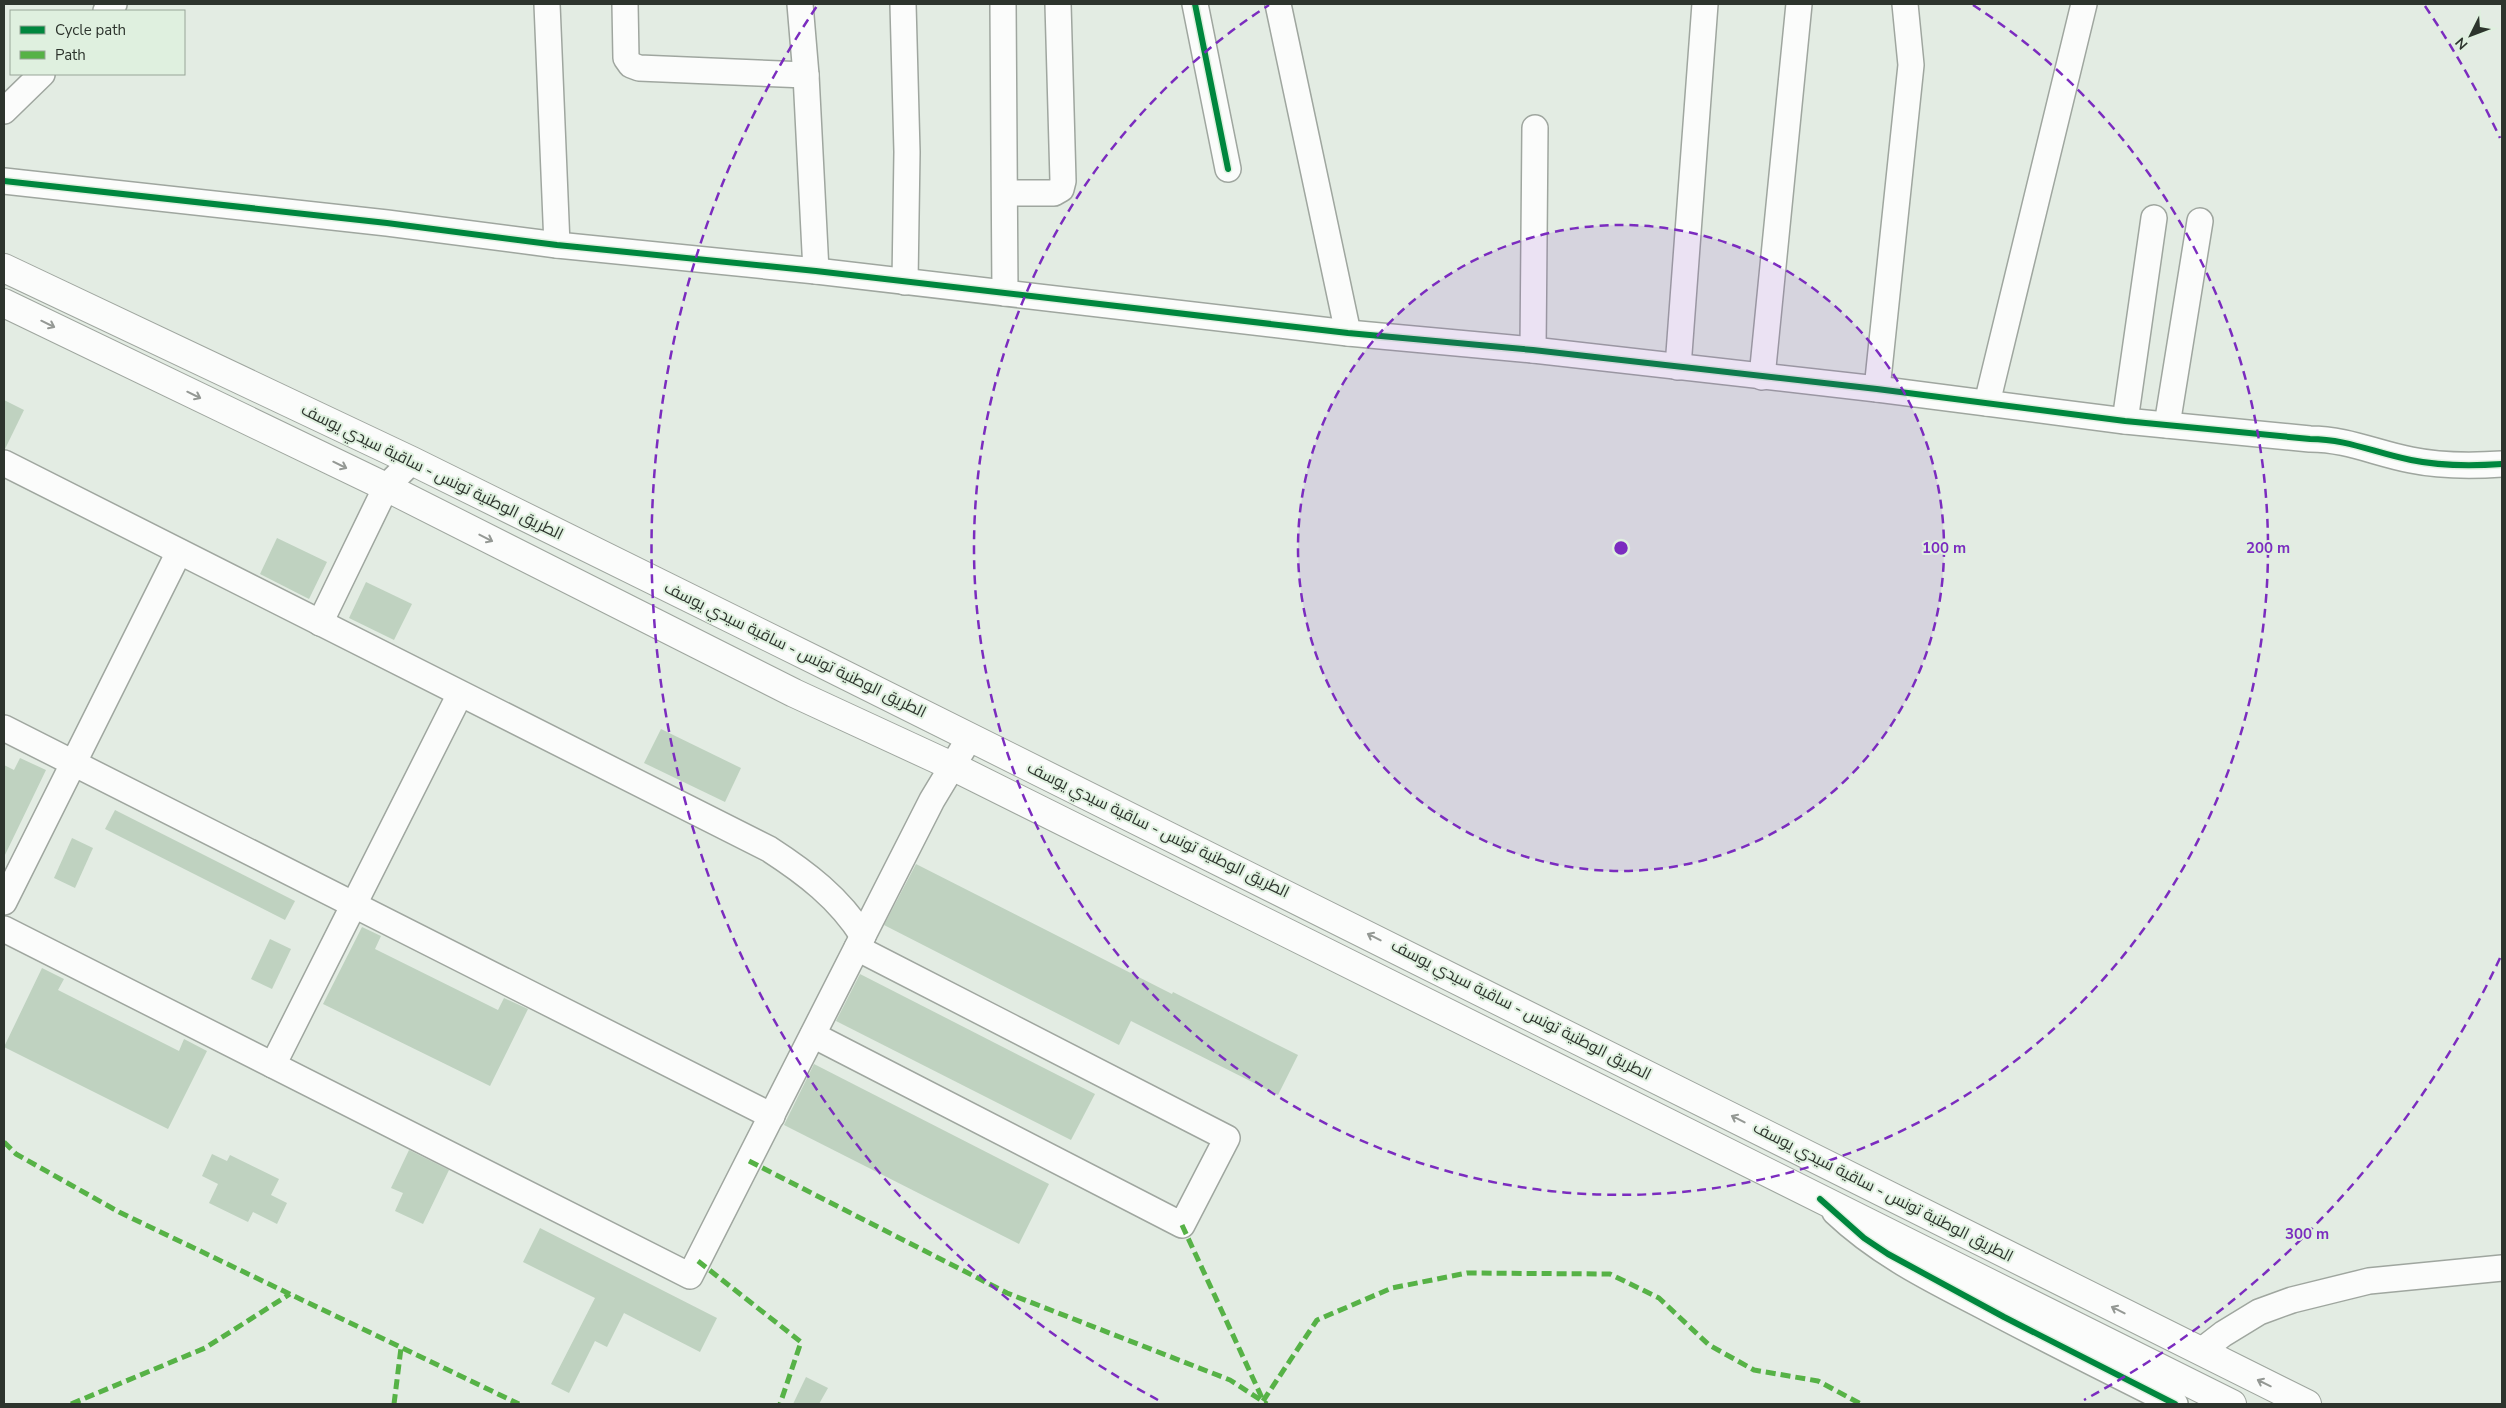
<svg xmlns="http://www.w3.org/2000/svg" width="2506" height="1408" font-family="'Nunito Sans',Cairo,sans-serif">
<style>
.building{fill:#bfd2c0}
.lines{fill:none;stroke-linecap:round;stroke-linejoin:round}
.minor-casing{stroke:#9fa69f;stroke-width:28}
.major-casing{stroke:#9fa69f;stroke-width:30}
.minor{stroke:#fbfcfb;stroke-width:25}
.major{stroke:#fbfcfb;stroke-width:28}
.quiet{stroke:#56b246;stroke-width:5;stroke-dasharray:10 5;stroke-linecap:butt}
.cycleway-casing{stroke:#dff0df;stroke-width:9}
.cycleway{stroke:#00873e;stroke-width:6}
.oneway{stroke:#949894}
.ring{fill:none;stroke:#7b2cbf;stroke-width:2.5;stroke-dasharray:9 6}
.labels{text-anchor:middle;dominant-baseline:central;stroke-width:4;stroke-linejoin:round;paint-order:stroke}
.street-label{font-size:16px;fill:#2d342d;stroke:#dff0df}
.centre{fill:#7b2cbf;stroke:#dff0df;stroke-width:2.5}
.ring-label{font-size:15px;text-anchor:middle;font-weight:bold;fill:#7b2cbf;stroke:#dff0df;stroke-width:4;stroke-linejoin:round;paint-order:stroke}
</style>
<rect width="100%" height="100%" fill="#e3ece3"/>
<g class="building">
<polygon points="4,400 24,410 5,449 4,449"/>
<polygon points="277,538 327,562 309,599 260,574"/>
<polygon points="366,582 412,604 394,640 349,618"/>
<polygon points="661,729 741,768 725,802 644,763"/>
<polygon points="20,758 46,770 4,857 4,765 14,770"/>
<polygon points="115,810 295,901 285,920 105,829"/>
<polygon points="72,838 93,848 75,888 54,878"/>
<polygon points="916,864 1172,994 1173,992 1298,1055 1278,1095 1131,1021 1119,1045 884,925"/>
<polygon points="362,927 381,936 375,949 498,1010 504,998 528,1009 490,1086 323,1004"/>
<polygon points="270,939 291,949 272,989 251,979"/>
<polygon points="42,968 64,979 58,990 179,1051 184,1039 207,1051 168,1129 4,1047"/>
<polygon points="860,974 1095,1094 1071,1140 836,1021"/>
<polygon points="814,1064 1049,1184 1019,1244 784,1125"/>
<polygon points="409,1150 449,1170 423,1224 395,1211 403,1193 391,1188"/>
<polygon points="212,1154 227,1161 230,1155 279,1179 271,1195 287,1203 277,1224 253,1212 248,1222 209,1203 218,1184 202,1176"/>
<polygon points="540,1228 717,1318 700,1352 624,1313 607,1347 595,1341 569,1393 551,1384 595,1298 523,1262"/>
<polygon points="806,1377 828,1388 819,1404 793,1404"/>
</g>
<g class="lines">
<defs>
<g id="minor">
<polyline points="547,4 557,245"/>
<polyline points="625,4 626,58 631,65 639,68 806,75"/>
<polyline points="800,4 806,75 816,271"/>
<polyline points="903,4 907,152 905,282"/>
<polyline points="1003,4 1005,293"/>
<polyline points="1195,4 1228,169"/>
<polyline points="1278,4 1348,333"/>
<polyline points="106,11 114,4"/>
<polyline points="4,111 42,74"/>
<path d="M4,181L387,223L557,245L816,271L1348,333L1533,350L1877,389L2125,421L2310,439C2347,439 2375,453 2411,460C2440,466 2472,466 2502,464"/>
<polyline points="1005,193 1054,193 1061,189 1063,181 1058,4"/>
<polyline points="1533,350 1535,128"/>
<polyline points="1678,367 1705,4"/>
<polyline points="1762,377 1799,4"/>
<polyline points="1877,389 1911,65 1905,4"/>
<polyline points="1987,403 2084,4"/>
<polyline points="2125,421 2154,218"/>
<polyline points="2167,425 2200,221"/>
<path d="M4,463L769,849C806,873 839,898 863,936"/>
<polyline points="320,623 386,487 412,461"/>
<polyline points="4,728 772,1116"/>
<polyline points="4,902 179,552"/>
<polyline points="4,929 690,1276 932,800 970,737"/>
<polyline points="813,1035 1182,1225 1227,1138 857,948"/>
<polyline points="273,1065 460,694"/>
<path d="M1835,1212C1877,1252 1928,1278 1979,1304C2043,1338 2109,1371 2175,1404"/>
<polyline points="2201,1351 2223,1334 2259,1312 2292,1300 2369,1281 2502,1268"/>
</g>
<g id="major">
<polyline points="4,268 412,461 823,664 2307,1404"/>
<polyline points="4,303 386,487 794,693 954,767 2232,1404"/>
</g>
</defs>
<use href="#minor" class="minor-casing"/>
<use href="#major" class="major-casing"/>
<use href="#minor" class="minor"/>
<use href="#major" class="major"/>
<g class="quiet">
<polyline points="4,1142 16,1154 119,1212 519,1404"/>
<polyline points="749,1161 1007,1293 1230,1380 1267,1404"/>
<polyline points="1182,1225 1263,1400"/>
<polyline points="698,1261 801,1342 780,1404"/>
<polyline points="1263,1401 1317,1320 1392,1288 1467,1273 1610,1274 1659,1298 1709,1345 1754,1370 1818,1381 1861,1404"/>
<polyline points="71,1404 205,1348 290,1294"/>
<polyline points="394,1404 401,1348"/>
</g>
<defs>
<g id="cycleway">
<polyline points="1195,4 1228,169"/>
<path d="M4,181L387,223L557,245L816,271L1348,333L1533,350L1877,389L2125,421L2310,439C2347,439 2375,453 2411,460C2440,466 2472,466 2502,464"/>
<polyline points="1820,1199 1864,1238 1888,1254 2004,1317 2175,1404"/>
</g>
</defs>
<use href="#cycleway" class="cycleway-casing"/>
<use href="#cycleway" class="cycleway"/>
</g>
<defs><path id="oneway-shaft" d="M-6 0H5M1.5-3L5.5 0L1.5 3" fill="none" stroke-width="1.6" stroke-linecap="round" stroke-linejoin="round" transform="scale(1.25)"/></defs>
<g class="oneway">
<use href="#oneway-shaft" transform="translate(48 324) rotate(26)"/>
<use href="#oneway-shaft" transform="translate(194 395) rotate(26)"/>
<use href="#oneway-shaft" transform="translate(340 465) rotate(26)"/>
<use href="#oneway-shaft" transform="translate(486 538) rotate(27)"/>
<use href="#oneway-shaft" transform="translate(1374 937) rotate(-153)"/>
<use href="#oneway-shaft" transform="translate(1738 1119) rotate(-153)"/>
<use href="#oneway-shaft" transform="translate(2118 1310) rotate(-153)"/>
<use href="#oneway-shaft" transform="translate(2264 1383) rotate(-154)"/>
</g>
<circle cx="1621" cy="548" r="323" fill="#7b2cbf" fill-opacity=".12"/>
<g class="ring">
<circle cx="1621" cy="548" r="323"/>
<path d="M1973 5A647 647 0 1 1 1269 5"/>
<path d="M2500 958A970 970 0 0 1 2084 1400M1158 1400A970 970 0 0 1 817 6M2425 6A970 970 0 0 1 2500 138"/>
</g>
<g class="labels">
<g class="street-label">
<text transform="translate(432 472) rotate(26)">الطريق الوطنية تونس - ساقية سيدي يوسف</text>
<text transform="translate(795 650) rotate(26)">الطريق الوطنية تونس - ساقية سيدي يوسف</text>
<text transform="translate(1158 830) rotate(26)">الطريق الوطنية تونس - ساقية سيدي يوسف</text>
<text transform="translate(1521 1010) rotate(27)">الطريق الوطنية تونس - ساقية سيدي يوسف</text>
<text transform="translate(1883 1192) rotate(27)">الطريق الوطنية تونس - ساقية سيدي يوسف</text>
</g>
</g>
<circle cx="1621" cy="548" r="8" class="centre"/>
<g class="ring-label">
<text x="1944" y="553">100 m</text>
<text x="2268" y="553">200 m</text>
<text x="2307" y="1239">300 m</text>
</g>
<rect width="2506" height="1408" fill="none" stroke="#2d342d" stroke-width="10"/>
<rect x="10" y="10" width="175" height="65" fill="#dff0df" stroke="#98a598"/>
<rect x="20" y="26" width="25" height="8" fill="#00873e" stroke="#98a598"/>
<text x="55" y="35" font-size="15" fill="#2d342d">Cycle path</text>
<rect x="20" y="51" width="25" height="8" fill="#56b246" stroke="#98a598"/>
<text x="55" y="60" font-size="15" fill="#2d342d">Path</text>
<g transform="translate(2471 35) rotate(228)" stroke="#dff0df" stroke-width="4" paint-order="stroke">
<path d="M0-4L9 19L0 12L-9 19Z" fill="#2d342d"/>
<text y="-8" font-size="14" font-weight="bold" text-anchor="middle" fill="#2d342d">N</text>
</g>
</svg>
